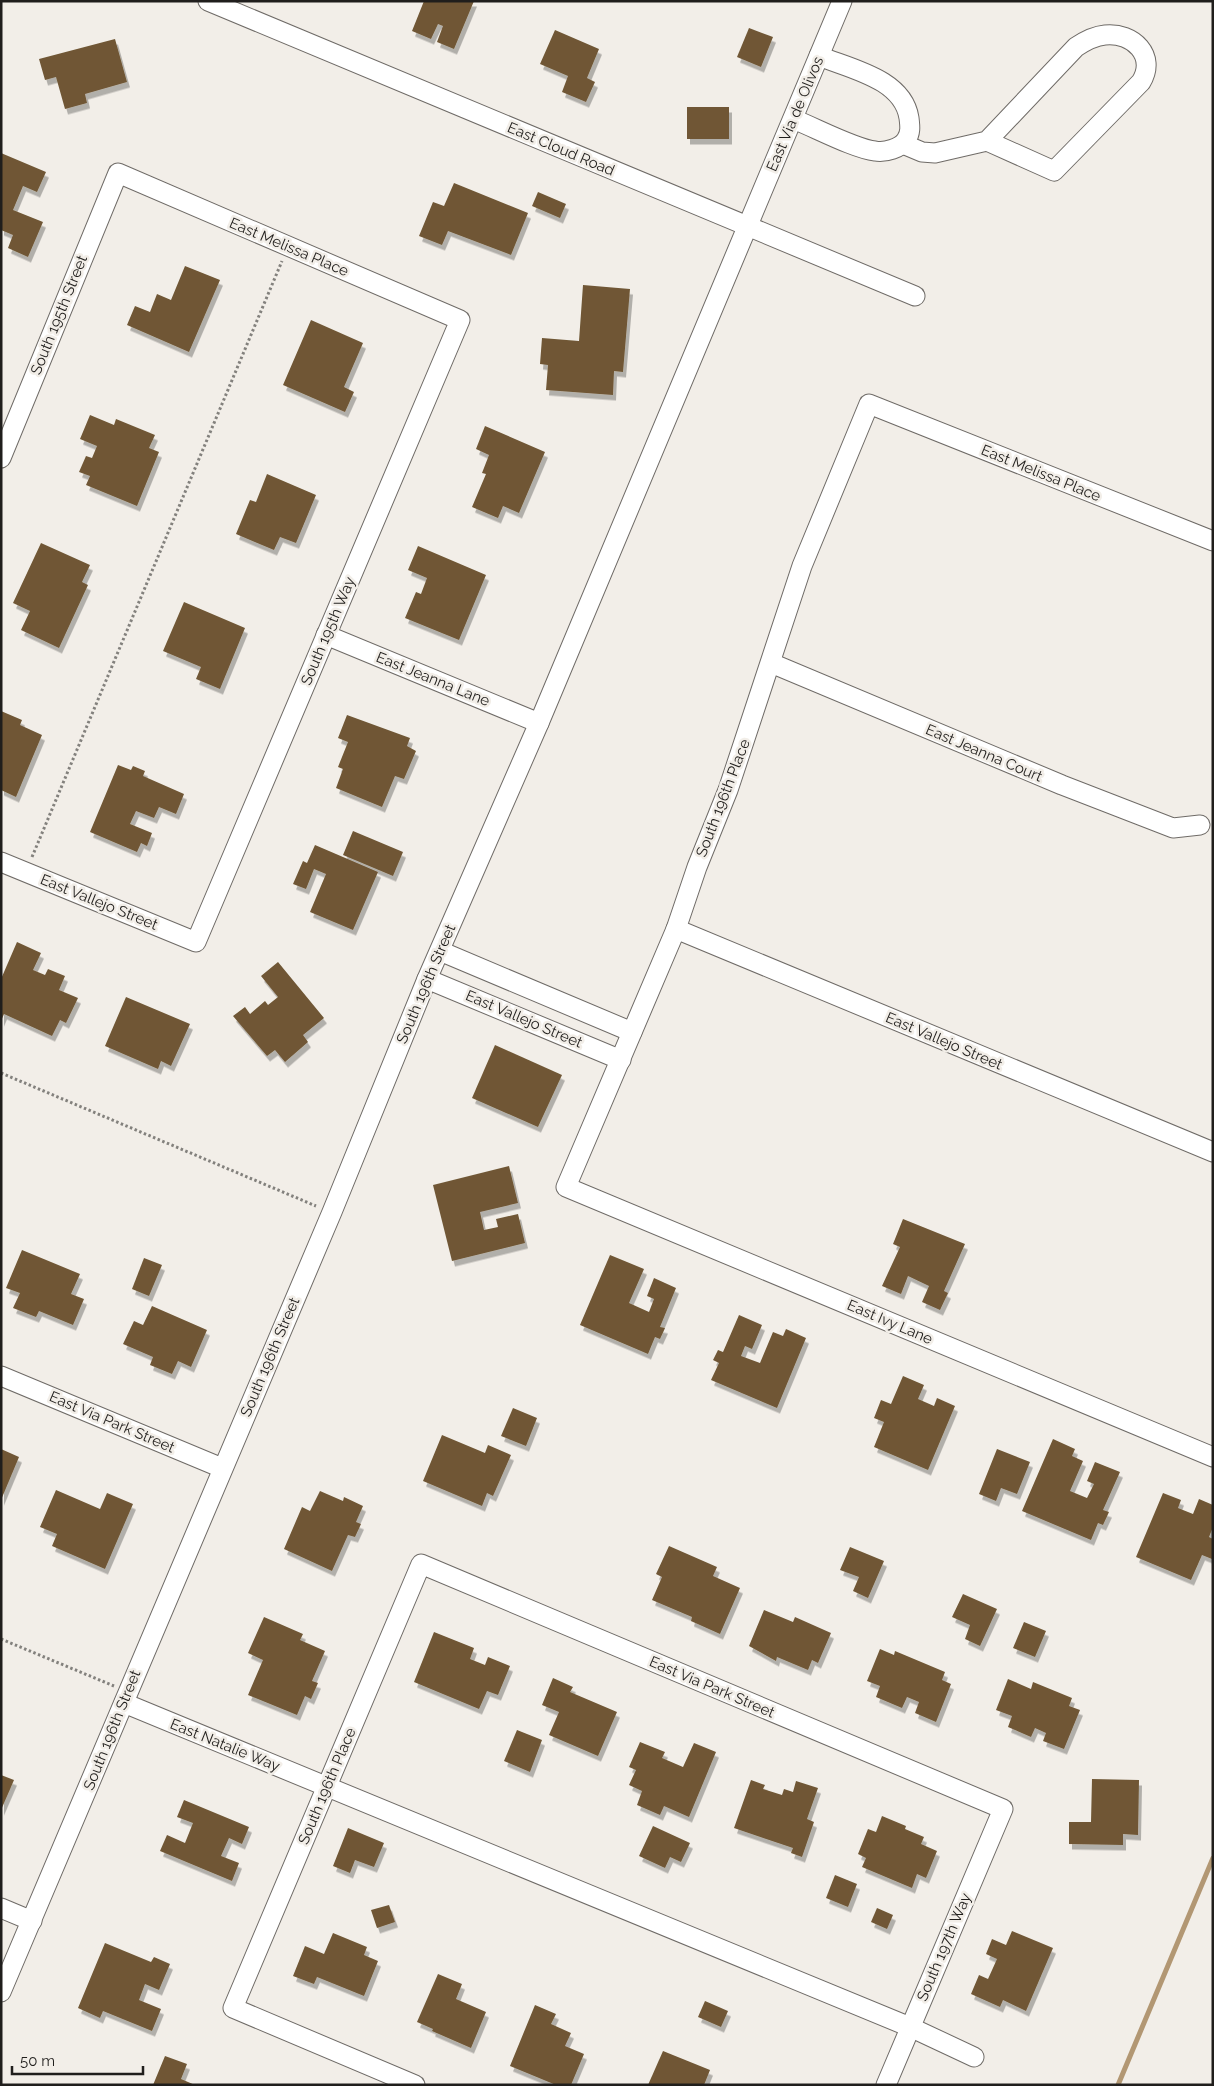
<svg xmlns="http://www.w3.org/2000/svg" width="1214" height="2086" font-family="Raleway,sans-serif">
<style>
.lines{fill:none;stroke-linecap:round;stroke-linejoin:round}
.stream{stroke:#b29773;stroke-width:5}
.building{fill:#6f5735;filter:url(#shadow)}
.minor-casing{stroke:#6f6b67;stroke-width:21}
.path{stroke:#83817d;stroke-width:3;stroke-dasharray:2.5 2.5;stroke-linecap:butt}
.minor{stroke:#fff;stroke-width:19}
.labels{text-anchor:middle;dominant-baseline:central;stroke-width:5;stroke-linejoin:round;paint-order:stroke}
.street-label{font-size:15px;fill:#201e1c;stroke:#f2eee8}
</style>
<defs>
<filter id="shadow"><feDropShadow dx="3" dy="5.5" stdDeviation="0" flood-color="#0004"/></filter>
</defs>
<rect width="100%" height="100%" fill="#f2eee8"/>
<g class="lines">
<polyline class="stream" points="1118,2085 1213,1858"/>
</g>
<g class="building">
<polygon points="424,1 474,1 454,49 437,42 443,26 438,24 431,39 412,31"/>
<polygon points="749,28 773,37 761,67 737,57"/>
<polygon points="555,30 599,49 587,78 595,82 586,102 562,92 568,76 540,64"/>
<polygon points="115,39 127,82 85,94 87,103 65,109 56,77 45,80 39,59"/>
<rect x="687" y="107" width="42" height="32"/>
<polygon points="1,153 46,172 37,192 23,186 13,210 43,222 28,257 8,248 13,235 1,230"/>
<polygon points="454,183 528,213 511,255 448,231 442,245 419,236 433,202 444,206"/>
<polygon points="538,192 566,204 560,218 532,206"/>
<polygon points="185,266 220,280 189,352 127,325 135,306 150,312 157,294 171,300"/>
<polygon points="583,285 630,289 623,372 614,371 613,395 546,390 548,365 540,364 542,338 579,341"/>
<polygon points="311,320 363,343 344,387 354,392 345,412 283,385"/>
<polygon points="90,415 114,425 116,419 155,435 149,448 159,452 137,506 86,485 90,476 79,472 86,456 92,458 97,446 80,439"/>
<polygon points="485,426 545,452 519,513 503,506 498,518 472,507 486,474 482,473 489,455 476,449"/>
<polygon points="267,474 316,495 296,543 280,537 274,550 236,534 250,500 256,502"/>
<polygon points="41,543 90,565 82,582 88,585 59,648 21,630 30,611 13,603"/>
<polygon points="418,546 486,575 459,640 405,618 416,592 421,594 427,578 408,570"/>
<polygon points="184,602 245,628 220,689 196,679 201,667 163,651"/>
<polygon points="1,711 22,720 20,725 42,735 16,797 1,790"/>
<polygon points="347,715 410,738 407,746 416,751 404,779 395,776 382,807 336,788 343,769 338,767 348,742 338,738"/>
<polygon points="118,765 131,770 133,766 145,771 143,776 184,794 176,814 159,807 154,818 136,811 130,824 152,833 147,846 141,843 137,852 90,832"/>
<polygon points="353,831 403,852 393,876 343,855"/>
<polygon points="315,845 378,872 353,930 310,912 326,874 314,869 306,889 293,884 303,861 307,863"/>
<polygon points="17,942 41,953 33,970 45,975 48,969 65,976 59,990 78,998 66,1023 60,1020 52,1036 4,1014 1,1021 1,979"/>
<polygon points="278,962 324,1018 303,1035 308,1042 285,1062 275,1050 267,1056 233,1016 245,1007 250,1014 265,1001 268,1005 278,997 261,976"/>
<polygon points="126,997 190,1024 171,1066 161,1061 158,1069 105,1046"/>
<polygon points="495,1045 562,1075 538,1127 472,1098"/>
<polygon points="509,1166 518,1203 480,1212 484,1230 498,1227 496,1219 518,1214 525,1243 452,1261 433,1185"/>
<polygon points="903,1219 965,1244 944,1291 948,1293 940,1310 922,1302 929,1286 908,1276 901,1294 882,1286 900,1247 893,1244"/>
<polygon points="22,1250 80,1274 71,1294 84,1299 73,1325 39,1311 36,1317 13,1308 20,1293 6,1288"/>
<polygon points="610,1255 644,1269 629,1303 649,1312 654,1299 647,1296 654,1278 676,1288 660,1327 665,1328 660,1339 655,1337 648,1354 580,1325"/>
<polygon points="144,1258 162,1265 149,1296 132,1289"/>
<polygon points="152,1306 207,1330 191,1367 178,1361 172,1374 150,1365 153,1357 123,1344 134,1321 143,1325"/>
<polygon points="739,1315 762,1325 752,1349 745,1346 741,1356 760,1363 773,1332 783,1336 786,1329 806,1338 777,1408 711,1380 719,1363 713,1360 718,1350 723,1352"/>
<polygon points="903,1376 924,1385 918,1399 934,1406 937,1398 955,1406 928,1470 874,1447 884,1422 874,1418 881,1400 891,1404"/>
<polygon points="513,1408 537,1418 526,1446 501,1436"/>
<polygon points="442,1435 485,1453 488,1445 511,1455 493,1496 487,1493 482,1506 423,1481"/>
<polygon points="1053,1439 1075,1449 1072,1456 1083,1461 1070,1491 1087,1498 1094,1484 1087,1481 1095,1462 1120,1472 1103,1510 1109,1512 1103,1525 1098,1523 1091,1540 1022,1511"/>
<polygon points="1,1449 19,1457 1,1500"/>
<polygon points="997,1449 1030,1462 1017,1494 1001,1488 996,1501 979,1494"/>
<polygon points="56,1490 100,1509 107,1493 133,1504 105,1569 52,1546 57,1534 40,1527"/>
<polygon points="320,1491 343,1501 344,1497 363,1506 356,1522 361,1524 355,1537 348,1535 332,1571 284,1549 302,1507 310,1511"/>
<polygon points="1163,1493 1181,1500 1178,1508 1193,1514 1199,1499 1213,1505 1213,1527 1209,1537 1213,1539 1213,1556 1212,1559 1202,1555 1191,1580 1136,1557"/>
<polygon points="669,1546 717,1567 713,1576 740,1588 720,1634 691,1621 692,1617 652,1600 662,1577 656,1574"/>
<polygon points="850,1547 884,1561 868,1598 853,1591 859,1577 840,1570"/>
<polygon points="963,1594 997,1609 980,1646 965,1639 970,1625 952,1617"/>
<polygon points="764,1610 793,1622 795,1617 831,1633 818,1663 812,1660 808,1670 777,1657 776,1661 749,1646"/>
<polygon points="264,1617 303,1634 300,1640 325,1651 312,1681 318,1683 311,1699 305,1696 297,1715 248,1695 263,1660 248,1653"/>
<polygon points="1024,1622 1046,1631 1035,1657 1013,1648"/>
<polygon points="434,1632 474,1648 470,1659 485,1665 488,1657 510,1666 498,1695 487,1691 479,1709 414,1682"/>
<polygon points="880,1649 894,1655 895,1651 945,1672 942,1680 951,1684 936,1722 915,1713 919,1702 907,1697 902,1708 876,1697 880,1686 867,1681"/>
<polygon points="553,1678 573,1687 570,1692 617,1712 598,1756 549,1735 559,1712 542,1705"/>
<polygon points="1008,1679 1031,1689 1033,1682 1072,1698 1069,1706 1080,1710 1064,1749 1043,1741 1046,1733 1035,1728 1031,1737 1008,1727 1012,1716 996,1710"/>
<polygon points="517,1730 542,1740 530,1772 504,1761"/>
<polygon points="640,1742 665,1752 662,1758 683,1767 694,1743 716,1752 689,1817 664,1806 660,1815 637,1805 642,1791 629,1785 636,1770 629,1767"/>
<polygon points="1,1775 14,1780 1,1810"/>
<polygon points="1092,1779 1139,1780 1138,1835 1123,1834 1123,1845 1069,1844 1069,1822 1091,1822"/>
<polygon points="751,1780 765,1785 763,1789 782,1795 784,1789 793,1792 796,1781 818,1788 807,1819 814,1822 802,1857 791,1853 793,1848 734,1828"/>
<polygon points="184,1800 249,1827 242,1844 229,1838 221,1856 239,1863 232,1881 160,1851 167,1835 185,1843 193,1823 177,1817"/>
<polygon points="882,1816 906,1826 905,1829 924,1837 921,1844 937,1851 926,1878 917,1874 912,1888 862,1867 866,1858 858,1854 868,1829 876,1832"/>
<polygon points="653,1826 690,1843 681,1862 670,1857 665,1868 639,1856"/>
<polygon points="348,1828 384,1843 374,1867 355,1860 350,1873 333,1866"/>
<polygon points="835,1875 857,1884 848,1907 826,1898"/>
<polygon points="389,1905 395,1922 377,1928 371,1910"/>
<polygon points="877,1908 893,1915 887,1929 871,1922"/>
<polygon points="1012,1931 1053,1948 1026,2011 1003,2000 1000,2007 971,1994 979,1975 988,1979 997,1959 986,1954 992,1939 1006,1945"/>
<polygon points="333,1933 367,1947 364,1955 378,1961 364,1996 317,1977 314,1984 293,1976 305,1946 324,1954"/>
<polygon points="105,1943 151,1962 154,1957 170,1964 159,1990 145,1984 139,2000 161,2009 152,2031 103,2011 100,2018 78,2008"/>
<polygon points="438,1974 462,1984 456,1999 486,2012 471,2048 432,2031 433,2029 417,2022"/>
<polygon points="705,2001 728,2011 721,2027 698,2017"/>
<polygon points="535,2005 556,2014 551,2024 571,2033 565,2046 584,2054 571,2085 556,2085 510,2066"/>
<polygon points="663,2051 710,2070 704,2085 648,2085"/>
<polygon points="165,2056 187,2064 181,2079 195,2085 153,2085"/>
</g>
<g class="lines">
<defs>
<g id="minor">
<polyline points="208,1 915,296"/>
<path d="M793,119C814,127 855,149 875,151C885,153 901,148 906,140C911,133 910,126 909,118C903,79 851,69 819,56"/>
<path d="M903,144L922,152L935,153L987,141L1076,47C1085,41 1094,36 1105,35C1133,32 1157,56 1141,82L1054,171L987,141"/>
<polyline points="1,458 118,173 460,320 196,942 1,862"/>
<polyline points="1213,541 869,404 802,566 728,790 697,867 676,929 566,1187 1213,1457"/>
<polyline points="326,635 539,723"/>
<polyline points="771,663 1062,785 1173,828 1200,825"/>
<polyline points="676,929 1213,1152"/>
<polyline points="440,951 632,1032"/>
<polyline points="427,979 621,1060"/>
<polyline points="1,1376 222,1468"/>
<polyline points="124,1703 910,2027 974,2057"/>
<polyline points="1,1908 32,1921"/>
<polyline points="1,1992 332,1212 427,979 539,723 842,1"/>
<polyline points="415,2085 233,2008 421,1564 1003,1809 886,2085"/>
</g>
</defs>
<use href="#minor" class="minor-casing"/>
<g class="path">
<polyline points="32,857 282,261"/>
<polyline points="1,1073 316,1206"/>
<polyline points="1,1639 114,1686"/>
</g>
<use href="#minor" class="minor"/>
</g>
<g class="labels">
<g class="street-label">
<text transform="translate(795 114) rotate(-67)">East Via de Olivos</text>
<text transform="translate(561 149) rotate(23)">East Cloud Road</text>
<text transform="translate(289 247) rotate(23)">East Melissa Place</text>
<text transform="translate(59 315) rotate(-68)">South 195th Street</text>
<text transform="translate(1041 473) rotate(22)">East Melissa Place</text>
<text transform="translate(328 631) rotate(-67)">South 195th Way</text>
<text transform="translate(433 679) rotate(22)">East Jeanna Lane</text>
<text transform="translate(984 753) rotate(23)">East Jeanna Court</text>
<text transform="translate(723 798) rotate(-69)">South 196th Place</text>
<text transform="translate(99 902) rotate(22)">East Vallejo Street</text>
<text transform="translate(426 984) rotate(-67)">South 196th Street</text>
<text transform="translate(524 1019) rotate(23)">East Vallejo Street</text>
<text transform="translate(944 1041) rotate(23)">East Vallejo Street</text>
<text transform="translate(890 1322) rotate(23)">East Ivy Lane</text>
<text transform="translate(270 1357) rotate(-67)">South 196th Street</text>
<text transform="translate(112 1422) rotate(23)">East Via Park Street</text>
<text transform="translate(712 1687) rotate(23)">East Via Park Street</text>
<text transform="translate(112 1730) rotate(-68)">South 196th Street</text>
<text transform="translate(225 1745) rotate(22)">East Natalie Way</text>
<text transform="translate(327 1786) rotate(-67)">South 196th Place</text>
<text transform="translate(944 1947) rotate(-67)">South 197th Way</text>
</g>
</g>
<rect width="1214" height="2086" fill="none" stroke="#201e1c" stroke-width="5"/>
<path d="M12 2066v8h131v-8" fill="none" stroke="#201e1c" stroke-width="2.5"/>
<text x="20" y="2066" font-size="15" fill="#201e1c" stroke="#f2eee8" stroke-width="4" paint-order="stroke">50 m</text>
</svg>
